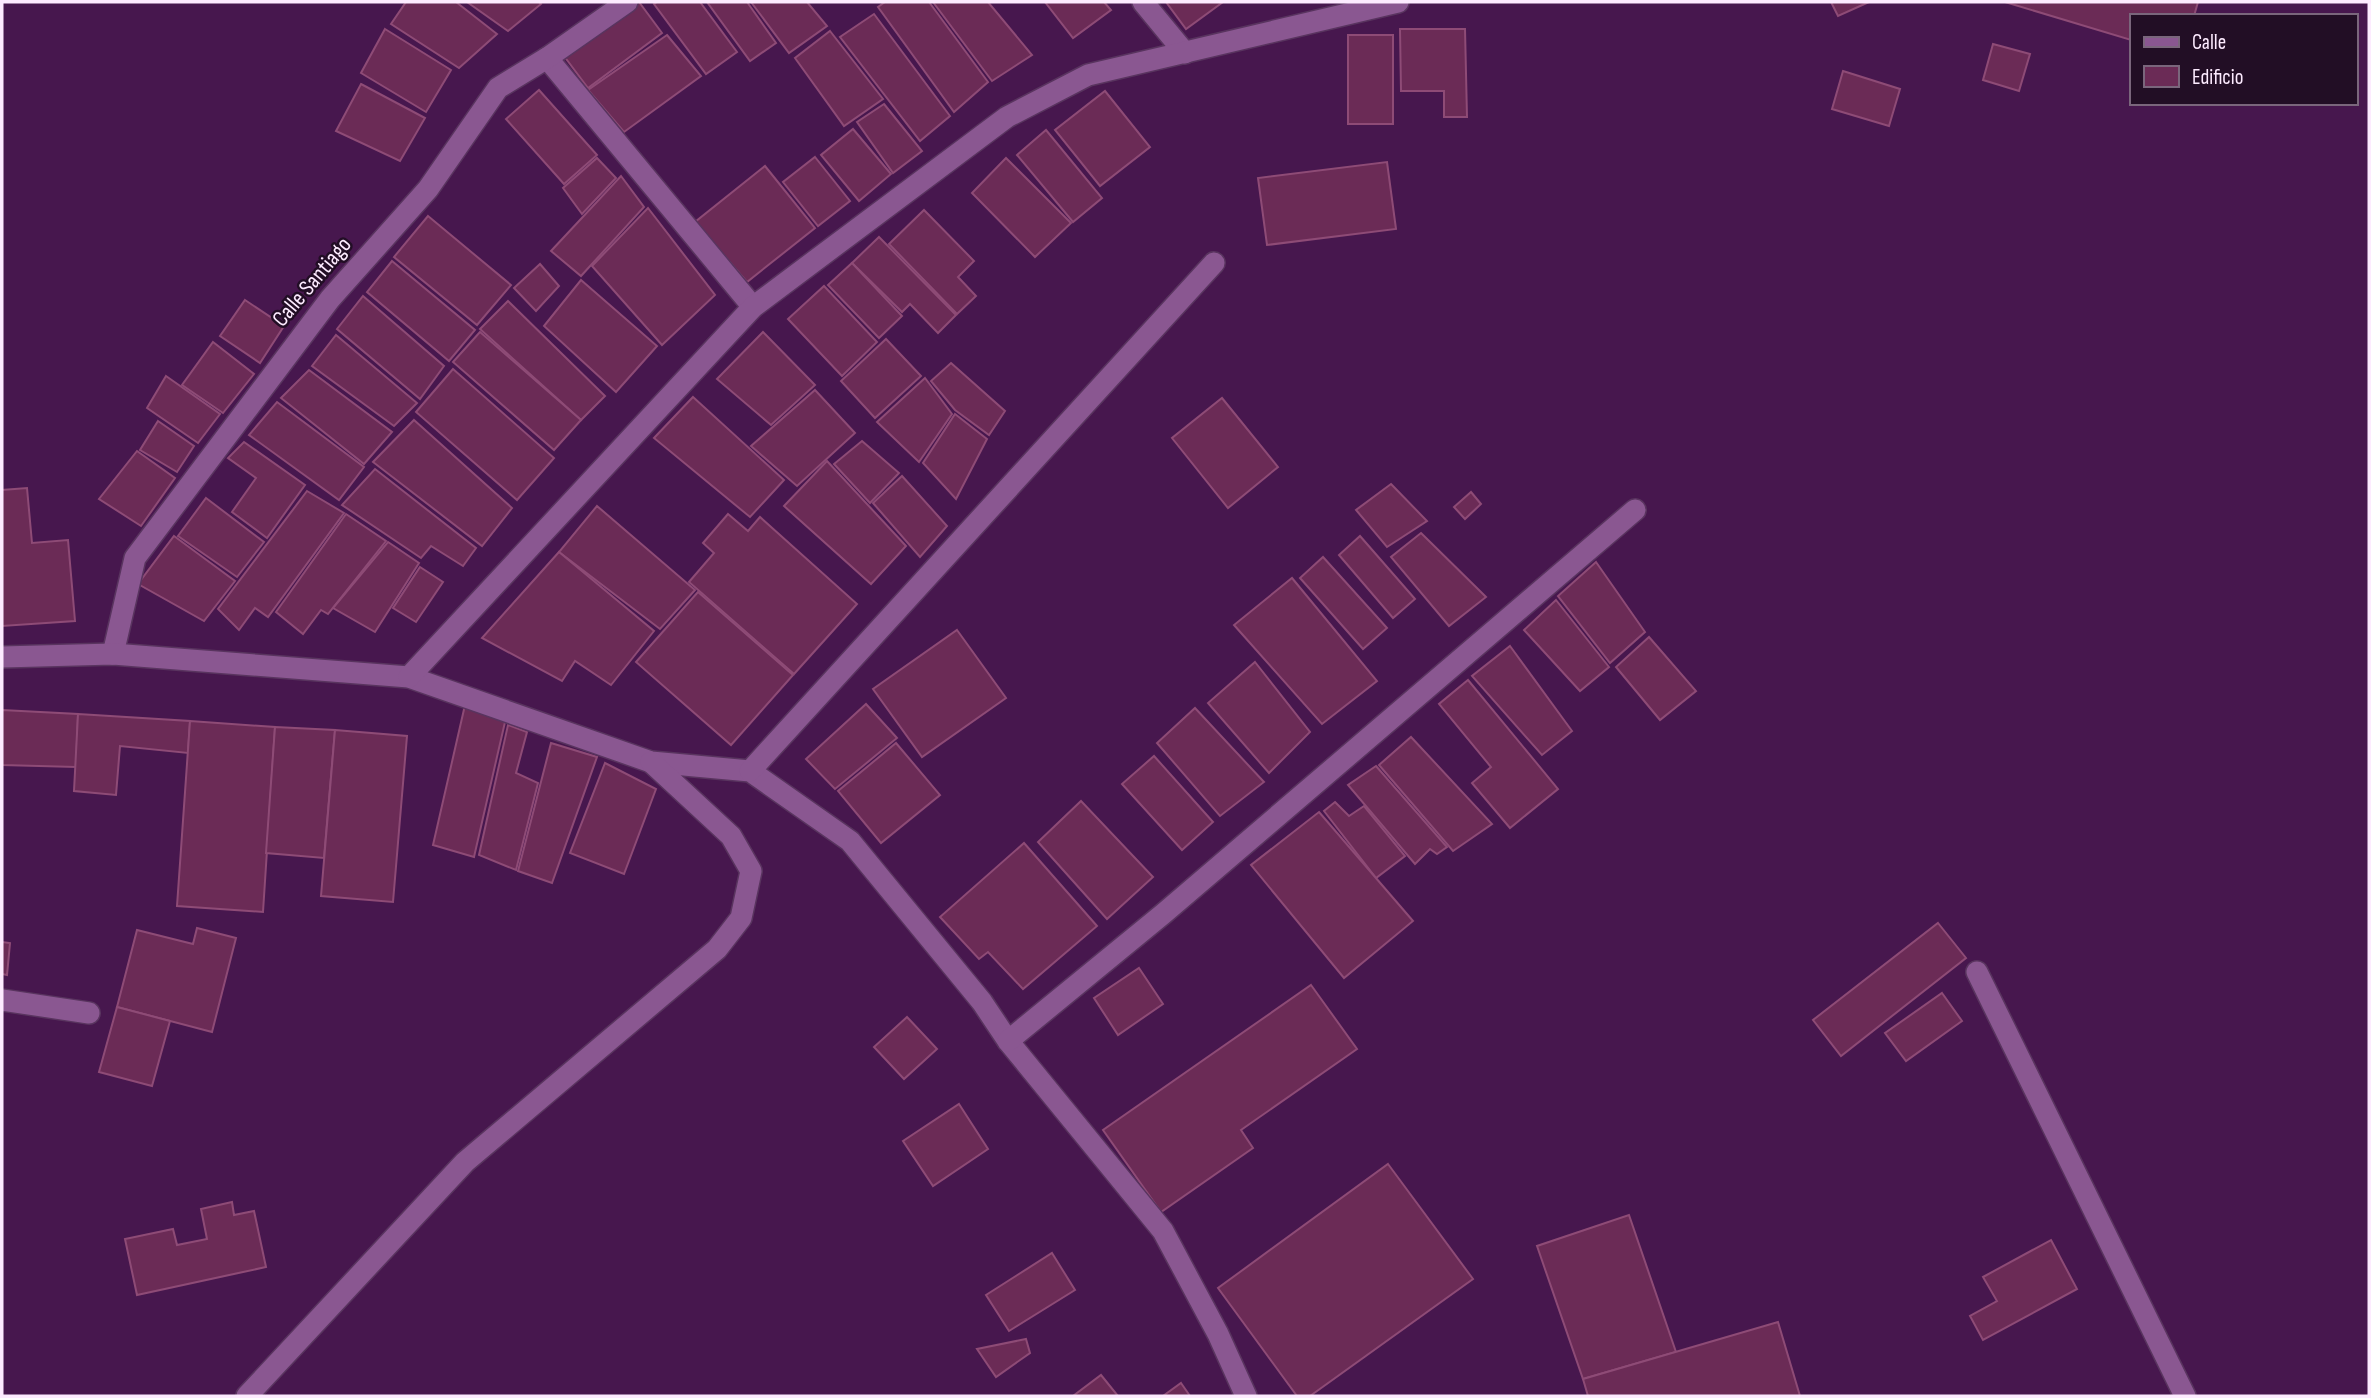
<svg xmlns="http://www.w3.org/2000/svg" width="2371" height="1398" font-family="'Sofia Sans Condensed',sans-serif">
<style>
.building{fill:#6b2b56;stroke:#8e4b76;stroke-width:2}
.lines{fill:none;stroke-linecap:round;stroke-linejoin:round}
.minor-casing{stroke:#59345f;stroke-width:24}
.minor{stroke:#8a5791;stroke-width:21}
.labels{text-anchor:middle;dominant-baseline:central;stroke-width:5;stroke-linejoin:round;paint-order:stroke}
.street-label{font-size:23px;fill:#fdebff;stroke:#220e25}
</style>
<rect width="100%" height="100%" fill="#47174e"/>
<g class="building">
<polygon points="406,2 456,2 497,34 459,68 391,24"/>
<polygon points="467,2 539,2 541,4 508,31"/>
<polygon points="637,2 639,2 662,33 588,88 564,56"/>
<polygon points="657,2 700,2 737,52 706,74 654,4"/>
<polygon points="707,2 747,2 776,43 750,61"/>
<polygon points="751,2 807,2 827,26 789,53"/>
<polygon points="885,2 929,2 988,82 954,112 878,7"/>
<polygon points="933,2 988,2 1032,55 992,81"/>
<polygon points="1045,2 1104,2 1111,10 1073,38"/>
<polygon points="1166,2 1223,2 1186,29"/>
<polygon points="1831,2 1869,2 1838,16"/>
<polygon points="2005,2 2198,2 2194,16 2131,16 2131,40"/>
<polygon points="874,14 950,116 920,141 840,37"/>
<polygon points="385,29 451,70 426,112 361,73"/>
<polygon points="1400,29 1465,29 1467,117 1444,117 1444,91 1401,91"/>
<polygon points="830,31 883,99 844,126 795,58"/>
<polygon points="667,35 701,76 624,132 588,90"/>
<rect x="1348" y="35" width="45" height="89"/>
<polygon points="1993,44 2030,54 2019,91 1983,80"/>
<polygon points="1843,71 1900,89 1889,126 1832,109"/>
<polygon points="361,84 425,118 400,161 336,131"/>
<polygon points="539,90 597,155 564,184 506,119"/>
<polygon points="1105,91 1150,147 1100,186 1055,130"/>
<polygon points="884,104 922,151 893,173 857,122"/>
<polygon points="853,129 891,174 859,201 821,155"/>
<polygon points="1046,130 1102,198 1073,222 1017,155"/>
<polygon points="815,157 850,201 818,226 783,182"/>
<polygon points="597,158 616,178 582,214 563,188"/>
<polygon points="1006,158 1071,223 1035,257 972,193"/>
<polygon points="1387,162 1396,229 1267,245 1258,178"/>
<polygon points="765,166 815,228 747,282 695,222"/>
<polygon points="621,176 644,207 581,276 551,251"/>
<polygon points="648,208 715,295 662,345 592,266"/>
<polygon points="924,210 974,261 958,277 976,296 957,314 889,244"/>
<polygon points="428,216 511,285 477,325 394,257"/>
<polygon points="879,237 956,315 938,333 910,304 902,312 852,263"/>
<polygon points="392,261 475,330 449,361 367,292"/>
<polygon points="852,263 902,316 879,338 828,285"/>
<polygon points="540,264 559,286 536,311 514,288"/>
<polygon points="581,280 657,346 616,392 544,326"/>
<polygon points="824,286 877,342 842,376 788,319"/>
<polygon points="363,296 444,366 420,399 337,329"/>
<polygon points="245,300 284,326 260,363 220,336"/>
<polygon points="508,301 605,396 581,420 480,329"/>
<polygon points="480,332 581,420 554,450 453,362"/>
<polygon points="763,332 815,385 771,425 717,379"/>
<polygon points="336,335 417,403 394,426 312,366"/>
<polygon points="886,339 921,376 875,418 841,381"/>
<polygon points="213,342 254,374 223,413 182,385"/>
<polygon points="951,363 1005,411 989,435 955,410 931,381"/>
<polygon points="453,369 554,458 517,500 416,412"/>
<polygon points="309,370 392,432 364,464 281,398"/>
<polygon points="166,376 220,414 198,443 147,408"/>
<polygon points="925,378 952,414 919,462 877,422"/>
<polygon points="815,390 855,433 797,486 751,446"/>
<polygon points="693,397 784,480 750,517 654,438"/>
<polygon points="1222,398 1278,467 1228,508 1172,438"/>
<polygon points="277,402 364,467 339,500 249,435"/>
<polygon points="955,414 987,439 956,499 923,463"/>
<polygon points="414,420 512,508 482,546 373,462"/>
<polygon points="158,421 194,446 177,472 140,450"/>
<polygon points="862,441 899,473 870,503 834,464"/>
<polygon points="244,442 305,485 267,538 232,512 256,478 228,458"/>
<polygon points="137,451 175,478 141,526 99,499"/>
<polygon points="827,461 906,546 871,584 784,506"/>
<polygon points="375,469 476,548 463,566 431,546 421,558 342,505"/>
<polygon points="902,476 947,526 920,557 873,503"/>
<polygon points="1391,484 1427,521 1387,547 1356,510"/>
<polygon points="27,488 32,543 68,540 75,621 2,626 2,490"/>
<polygon points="307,491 344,513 268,617 255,608 239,630 218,609"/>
<polygon points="1471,492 1481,504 1465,519 1454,507"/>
<polygon points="206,498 264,542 237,577 178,536"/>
<polygon points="597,506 695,590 660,629 559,552"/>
<polygon points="346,514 386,541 328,614 321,610 303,634 276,612"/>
<polygon points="728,514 748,531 760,517 857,604 794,674 689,582 714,553 703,543"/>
<polygon points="1421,533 1486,597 1449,626 1391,557"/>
<polygon points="174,536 235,581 204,621 138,584"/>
<polygon points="1360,536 1415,599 1393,618 1339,555"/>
<polygon points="388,542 419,563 375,632 333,608"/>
<polygon points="559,552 654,631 611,685 575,661 562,681 482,638"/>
<polygon points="1323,557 1387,628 1363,649 1300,578"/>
<polygon points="1596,562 1645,632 1610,663 1558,596"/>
<polygon points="420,567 443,582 416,622 393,608"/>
<polygon points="1292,578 1377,681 1322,724 1234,625"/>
<polygon points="698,592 793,675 731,745 636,662"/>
<polygon points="1556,600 1609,667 1580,691 1524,630"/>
<polygon points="957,630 1006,698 922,757 873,689"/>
<polygon points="1649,637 1696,691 1660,720 1616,667"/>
<polygon points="1510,646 1572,731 1542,755 1472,676"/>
<polygon points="1255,662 1310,732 1269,773 1208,703"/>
<polygon points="1468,680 1558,789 1510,828 1472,783 1491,767 1439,704"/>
<polygon points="866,704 897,738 835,789 806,759"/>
<polygon points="465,705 505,722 474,857 433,845"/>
<polygon points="1195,708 1264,782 1220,816 1157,743"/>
<polygon points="2,710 78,714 76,767 2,765"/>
<polygon points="78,714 190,721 188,753 120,746 116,795 74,791"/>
<polygon points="190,721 275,727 263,912 177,906"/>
<polygon points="508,725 527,732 516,773 538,783 516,870 479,855"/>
<polygon points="275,727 335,730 324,858 266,853"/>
<polygon points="335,730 407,736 393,902 321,896"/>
<polygon points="1411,737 1492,824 1453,851 1379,765"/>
<polygon points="551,743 597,757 552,883 518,871"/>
<polygon points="896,743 940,795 881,843 838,791"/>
<polygon points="1154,756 1213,822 1182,850 1122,784"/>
<polygon points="605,763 656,789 624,874 570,853"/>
<polygon points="1376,766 1447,847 1437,854 1430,849 1415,864 1348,785"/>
<polygon points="1081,801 1153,877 1107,919 1038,842"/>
<polygon points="1335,802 1349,816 1364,806 1405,856 1376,878 1324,811"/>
<polygon points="1319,812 1413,921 1344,978 1251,865"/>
<polygon points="1024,843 1097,926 1023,989 988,952 979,959 940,917"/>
<polygon points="1938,923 1966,958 1841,1056 1813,1020"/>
<polygon points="197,928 236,938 212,1032 117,1007 137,930 193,944"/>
<polygon points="2,942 10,943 7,975 2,974"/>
<polygon points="1139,968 1163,1004 1118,1035 1094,998"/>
<polygon points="1311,985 1357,1049 1241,1130 1253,1148 1161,1212 1103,1130"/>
<polygon points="1942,993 1962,1021 1906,1061 1885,1033"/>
<polygon points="117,1007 170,1021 152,1086 99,1072"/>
<polygon points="907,1017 937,1049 904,1079 874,1047"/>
<polygon points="959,1104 988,1149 933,1186 903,1141"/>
<polygon points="1388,1164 1473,1279 1310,1396 1297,1396 1218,1288"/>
<polygon points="232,1202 234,1215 254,1211 266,1267 137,1295 125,1239 173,1229 177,1245 207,1239 201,1209"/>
<polygon points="1629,1215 1676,1352 1583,1379 1537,1246"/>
<polygon points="2051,1240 2077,1289 1983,1340 1970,1316 1997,1301 1983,1277"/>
<polygon points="1052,1253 1075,1290 1009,1331 986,1295"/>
<polygon points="1778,1322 1800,1396 1588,1396 1583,1379"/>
<polygon points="1026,1339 1030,1353 996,1377 977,1349"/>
<polygon points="1101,1375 1118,1396 1073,1396"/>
<polygon points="1181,1383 1190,1396 1163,1396"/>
</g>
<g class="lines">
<defs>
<g id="minor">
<polyline points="1143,2 1185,53"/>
<polyline points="547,58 753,307"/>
<polyline points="113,654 135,558 330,299 428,189 498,88 547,58 627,2"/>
<polyline points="2,657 113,654 409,677 651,762 750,771 850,841 982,1002 1008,1041 1163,1231 1218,1334 1246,1396"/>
<polyline points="409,677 753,307 1007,117 1088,75 1398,2"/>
<polyline points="750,771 1214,263"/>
<polyline points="1977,972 2185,1396"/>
<polyline points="2,1000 89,1013"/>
<polyline points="1008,1041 1163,914 1635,510"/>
<polyline points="247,1396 465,1162 717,949 741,918 751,871 731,836 651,762"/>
</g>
</defs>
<use href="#minor" class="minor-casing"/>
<use href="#minor" class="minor"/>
</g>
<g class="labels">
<g class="street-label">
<text transform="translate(312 282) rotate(-50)">Calle Santiago</text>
</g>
</g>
<rect width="2371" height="1398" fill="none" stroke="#fdebff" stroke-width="7"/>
<rect x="2130" y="14" width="228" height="91" fill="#220e25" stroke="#7a667c" stroke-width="2"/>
<rect x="2144" y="37" width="35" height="10" fill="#8a5791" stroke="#7a667c" stroke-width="2"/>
<text x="2192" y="49" font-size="21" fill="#fdebff">Calle</text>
<rect x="2144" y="66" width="35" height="21" fill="#6b2b56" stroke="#7a667c" stroke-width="2"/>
<text x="2192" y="84" font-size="21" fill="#fdebff">Edificio</text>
</svg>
